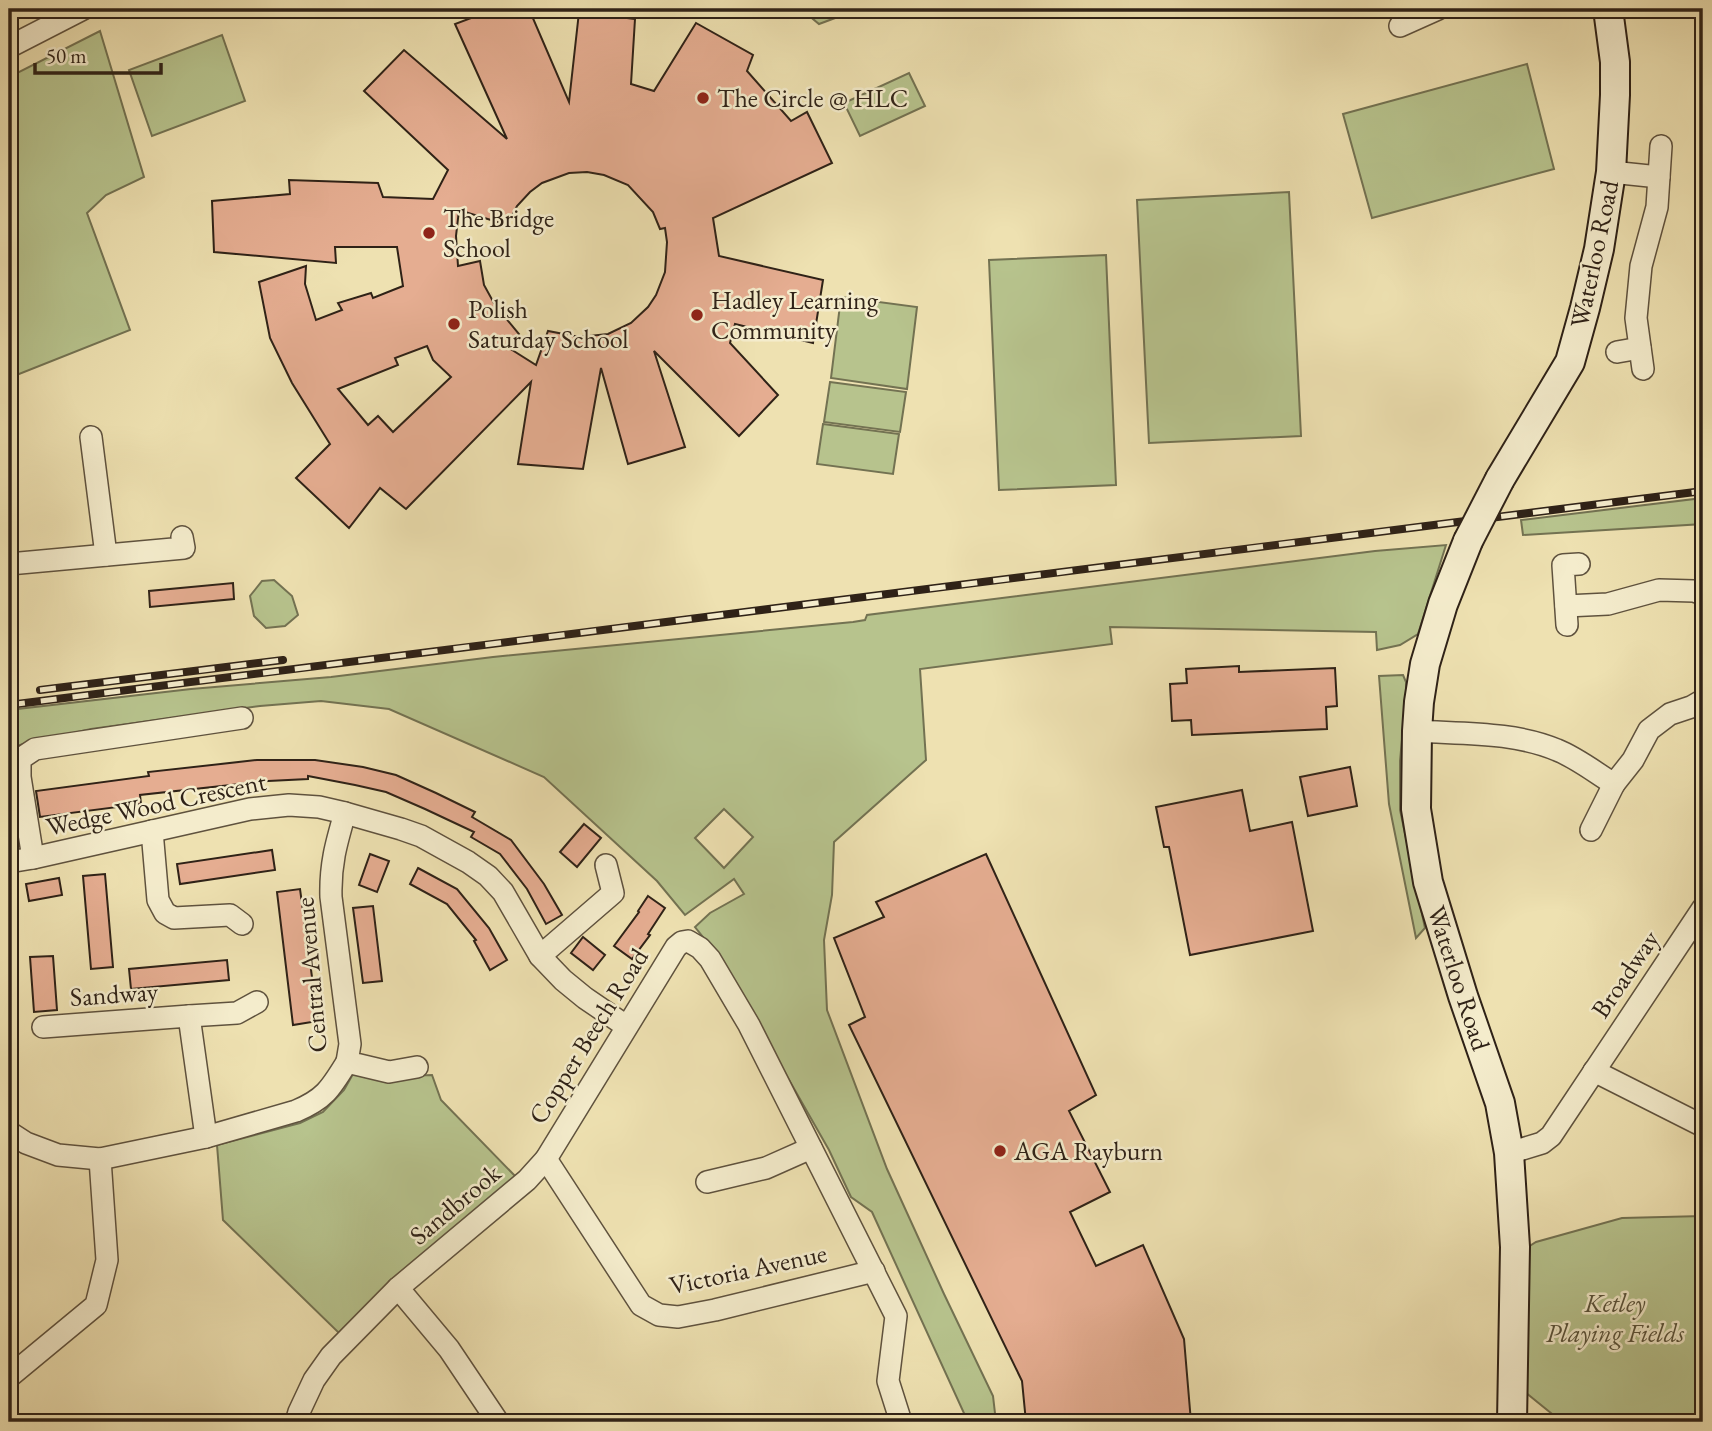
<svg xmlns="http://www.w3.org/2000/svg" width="1712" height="1431" font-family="'EB Garamond',serif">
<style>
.green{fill:#b7c38d;stroke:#737252;stroke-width:2;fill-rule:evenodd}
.building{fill:#e5ad91;stroke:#2f2217;stroke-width:2;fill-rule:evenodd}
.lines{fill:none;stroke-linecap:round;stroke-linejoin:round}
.street-casing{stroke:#5f523e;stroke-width:24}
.secondary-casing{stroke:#2f2217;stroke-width:32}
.street{stroke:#f4eccc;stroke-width:21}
.secondary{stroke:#f4eccc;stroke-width:28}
.rail-casing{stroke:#2f2217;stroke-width:8}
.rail{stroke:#f4eccc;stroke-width:5;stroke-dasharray:16;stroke-linecap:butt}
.secondary-bridge-casing{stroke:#2f2217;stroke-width:32;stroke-linecap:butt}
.secondary-bridge{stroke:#f4eccc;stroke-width:28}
.poi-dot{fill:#8f2418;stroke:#f4eccc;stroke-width:2.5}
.labels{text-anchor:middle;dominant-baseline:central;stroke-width:5;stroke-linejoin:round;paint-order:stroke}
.poi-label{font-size:26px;fill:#2f2217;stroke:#f4eccc;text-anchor:start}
.street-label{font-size:26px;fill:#2f2217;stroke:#f4eccc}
.park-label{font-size:26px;font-style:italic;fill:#58523a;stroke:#f4eccc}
</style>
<rect width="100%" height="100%" fill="#eee1b1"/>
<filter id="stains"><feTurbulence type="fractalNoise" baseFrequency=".00286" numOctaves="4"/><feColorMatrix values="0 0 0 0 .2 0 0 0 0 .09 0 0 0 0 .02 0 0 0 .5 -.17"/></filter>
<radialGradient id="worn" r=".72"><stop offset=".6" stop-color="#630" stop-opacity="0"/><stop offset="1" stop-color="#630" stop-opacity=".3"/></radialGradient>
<g class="green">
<polygon points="801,9 854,9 854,11 819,24"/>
<polygon points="100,31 144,177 106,195 87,213 130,330 9,378 9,77"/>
<polygon points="222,35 245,101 152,136 129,70"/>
<polygon points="1527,64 1554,169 1372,218 1343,114"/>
<polygon points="909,73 925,106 860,136 844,103"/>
<polygon points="1289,192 1301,436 1149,443 1137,200"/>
<polygon points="1106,255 1116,485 999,490 989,260"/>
<polygon points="841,297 917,307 907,389 831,378"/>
<polygon points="830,382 906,392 900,432 824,422"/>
<polygon points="823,424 899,434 893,474 817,464"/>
<polygon points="1703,498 1703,524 1523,535 1521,520"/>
<path d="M1446,545L1418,634L1400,645L1377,650L1376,632L1110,627L1112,644L920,669L926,760L834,842L832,895L824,940L827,1010L887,1169L944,1294L993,1396L996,1422H968L872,1212L851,1197L829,1150L719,957L695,927L710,913L744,894L734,879L685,915L657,881L544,777L389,709L321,701L260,706L91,729L23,744L9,749V710L191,689L331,677L493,657L853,622L865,620L867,615L1375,551ZM724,809L753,837L724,868L695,838Z"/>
<polygon points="274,580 292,596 298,615 285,626 266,628 254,616 250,596 262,581"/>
<polygon points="1403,675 1406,682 1406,697 1400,761 1400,810 1425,928 1416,938 1389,804 1379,676"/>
<polygon points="353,1074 408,1076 432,1075 441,1100 517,1178 341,1335 223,1220 217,1145 300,1123 323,1112 344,1090"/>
<polygon points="1703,1216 1703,1422 1562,1422 1525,1392 1525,1249 1536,1242 1622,1218"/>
</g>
<g class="building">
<path d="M495,9H529L569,102L579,12L635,19L631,84L654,91L696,23L753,55L747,71L791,121L807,112L832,163L713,218L719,256L823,280L813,343L735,324L730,343L778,395L739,436L654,351L685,447L628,464L601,368L583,469L518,464L531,382L406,509L380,488L349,528L296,478L330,444L292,383L270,338L259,282L306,266L305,284L316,320L342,310L338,303L371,293L373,298L403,286L397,247H335L336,263L214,252L212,201L290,194L289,180L378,183L383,197L433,199L448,170L364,91L404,50L507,139L455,24ZM587,172L604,175L628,185L653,212L660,229L665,228L667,242L665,272L656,295L648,307L631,323L608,334L589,336H574L548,331L536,365L509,348L519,334L495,305L484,285L480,261L458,266L456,236L459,210L507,225L517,206L530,192L542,183L569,173ZM427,346L433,360L451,377L393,432L378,416L368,425L338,389L398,365L395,358Z"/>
<polygon points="233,583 234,599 150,607 149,591"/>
<polygon points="1239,666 1239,672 1335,668 1337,706 1326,707 1327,729 1192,735 1191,720 1172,721 1170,684 1187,683 1186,669"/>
<polygon points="257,760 315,760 363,767 396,775 436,793 475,812 472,817 511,840 544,884 562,915 546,924 527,889 500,854 471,837 474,832 425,809 386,792 355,785 308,776 308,779 268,781 140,795 141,804 40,817 36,791 149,776 148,772"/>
<polygon points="1350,767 1357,806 1308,816 1300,777"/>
<polygon points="1242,790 1250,831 1292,822 1313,931 1190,955 1169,847 1164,847 1156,807"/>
<polygon points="584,824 601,838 577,867 560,852"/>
<polygon points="272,850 275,870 180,884 177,864"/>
<polygon points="370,854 389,861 377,892 359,885"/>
<polygon points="986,854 1096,1095 1069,1111 1110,1192 1070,1212 1096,1266 1143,1245 1184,1339 1191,1422 1026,1422 1022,1381 849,1025 865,1017 834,938 884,917 876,902"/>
<polygon points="418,868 457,889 489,928 507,960 490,970 474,941 476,940 447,904 410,884"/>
<polygon points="105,874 113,967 91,969 83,876"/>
<polygon points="59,878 62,895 29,901 26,884"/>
<polygon points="300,889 318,1021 293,1025 277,892"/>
<polygon points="648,896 665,908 648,934 650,935 632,959 614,946 639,912 638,911"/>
<polygon points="373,906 382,981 363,983 353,908"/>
<polygon points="583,937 605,955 593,970 571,953"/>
<polygon points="53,956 57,1010 34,1012 30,957"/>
<polygon points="227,960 229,980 131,989 129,969"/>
</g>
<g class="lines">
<defs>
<g id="street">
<polyline points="1400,26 1438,9"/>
<polyline points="9,47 83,9"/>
<polyline points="1611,172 1659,177"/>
<polyline points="1617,352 1640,348"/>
<polyline points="1643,369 1636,318 1641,266 1657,207 1661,146"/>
<polyline points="91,437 106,555"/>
<polyline points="9,564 184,548 182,537"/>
<polyline points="1566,606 1608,604 1659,590 1694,591 1703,594"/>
<polyline points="1567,625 1563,565 1579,564"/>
<path d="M1417,731C1463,734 1515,732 1557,750C1577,758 1596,773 1614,784L1633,760L1649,730L1670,714L1691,707L1703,700"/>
<path d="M345,813C336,844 330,865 331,897L350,1044L347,1062L389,1072L417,1067"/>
<polyline points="1591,830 1614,784"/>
<polyline points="152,831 158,900 165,913 174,918 230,915 242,924"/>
<polyline points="33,858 20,777 20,759 35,749 242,718"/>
<polyline points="9,862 33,858 250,809 289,805 319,807 345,813 401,829 421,836 468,862 488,876 503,892 540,956 563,980 585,998 626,1026"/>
<polyline points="540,956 613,893 606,865"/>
<polyline points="189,1016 237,1013 257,1002"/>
<polyline points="43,1027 189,1016 206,1137"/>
<polyline points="1594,1071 1703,1126"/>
<path d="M9,1132L26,1143L58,1155L100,1159L206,1137L296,1111C325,1099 331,1088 347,1062"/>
<polyline points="1509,1153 1542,1143 1551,1136 1703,908"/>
<polyline points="546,1159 641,1305 659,1315 678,1317 715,1310 874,1271"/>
<polyline points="707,1182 766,1168 811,1148"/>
<polyline points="398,1288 449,1349 498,1422"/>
<polyline points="9,1377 96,1305 107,1260 100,1159"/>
<polyline points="296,1422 299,1412 314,1380 331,1356 398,1288 527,1180 546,1159 676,947 682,942 688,941 700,948 710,959 749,1025 896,1316 888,1381 901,1422"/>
</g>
<g id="secondary">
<polyline points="1500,479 1570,362 1585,308 1599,249 1611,172 1615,95 1615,62 1608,9"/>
<polyline points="1468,541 1443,604 1425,664 1419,702 1417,731 1416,809 1428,882 1463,996 1500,1103 1509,1153 1515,1247 1512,1422"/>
</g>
</defs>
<use href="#street" class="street-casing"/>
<use href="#secondary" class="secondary-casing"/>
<use href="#street" class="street"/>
<use href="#secondary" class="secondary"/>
<defs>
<g id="rail">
<polyline points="40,690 283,660"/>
<polyline points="9,705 1703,491"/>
</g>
</defs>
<use href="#rail" class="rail-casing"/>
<use href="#rail" class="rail"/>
<defs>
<polyline id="secondary-bridge" points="1468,541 1500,479"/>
</defs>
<use href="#secondary-bridge" class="secondary-bridge-casing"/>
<use href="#secondary-bridge" class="secondary-bridge"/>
</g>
<g class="poi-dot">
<circle cx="703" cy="98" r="7"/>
<circle cx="429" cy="233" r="7"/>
<circle cx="697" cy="315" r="7"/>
<circle cx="454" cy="324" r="7"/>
<circle cx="1000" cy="1151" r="7"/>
</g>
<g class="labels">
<g class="poi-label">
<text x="717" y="98">The Circle @ HLC</text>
<text x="443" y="218">The Bridge<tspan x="443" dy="30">School</tspan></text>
<text x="711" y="300">Hadley Learning<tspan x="711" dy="30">Community</tspan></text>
<text x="468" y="309">Polish<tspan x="468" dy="30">Saturday School</tspan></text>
<text x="1014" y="1151">AGA Rayburn</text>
</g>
<g class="street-label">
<text transform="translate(1594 254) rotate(-78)">Waterloo Road</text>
<text transform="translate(156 804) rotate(-12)">Wedge Wood Crescent</text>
<text transform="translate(1625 974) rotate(-56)">Broadway</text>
<text transform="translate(311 975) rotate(-95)">Central Avenue</text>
<text transform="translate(1459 978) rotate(72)">Waterloo Road</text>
<text transform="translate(114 994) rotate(-4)">Sandway</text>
<text transform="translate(588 1036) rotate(-58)">Copper Beech Road</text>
<text transform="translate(455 1204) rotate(-40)">Sandbrook</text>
<text transform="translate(748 1269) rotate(-12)">Victoria Avenue</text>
</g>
<g class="park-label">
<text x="1615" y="1303">Ketley<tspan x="1615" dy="30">Playing Fields</tspan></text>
</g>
</g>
<rect width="1712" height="1431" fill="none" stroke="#eee1b1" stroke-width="35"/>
<rect x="10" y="10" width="1691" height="1410" fill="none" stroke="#2f2217" stroke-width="3.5"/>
<rect x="18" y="18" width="1677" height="1396" fill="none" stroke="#2f2217" stroke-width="2"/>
<path d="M35 63v10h126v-10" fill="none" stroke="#2f2217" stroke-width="3.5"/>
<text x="46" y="63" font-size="21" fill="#2f2217" stroke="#f4eccc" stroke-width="5" paint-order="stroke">50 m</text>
<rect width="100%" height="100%" filter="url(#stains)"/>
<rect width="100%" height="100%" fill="url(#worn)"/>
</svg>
